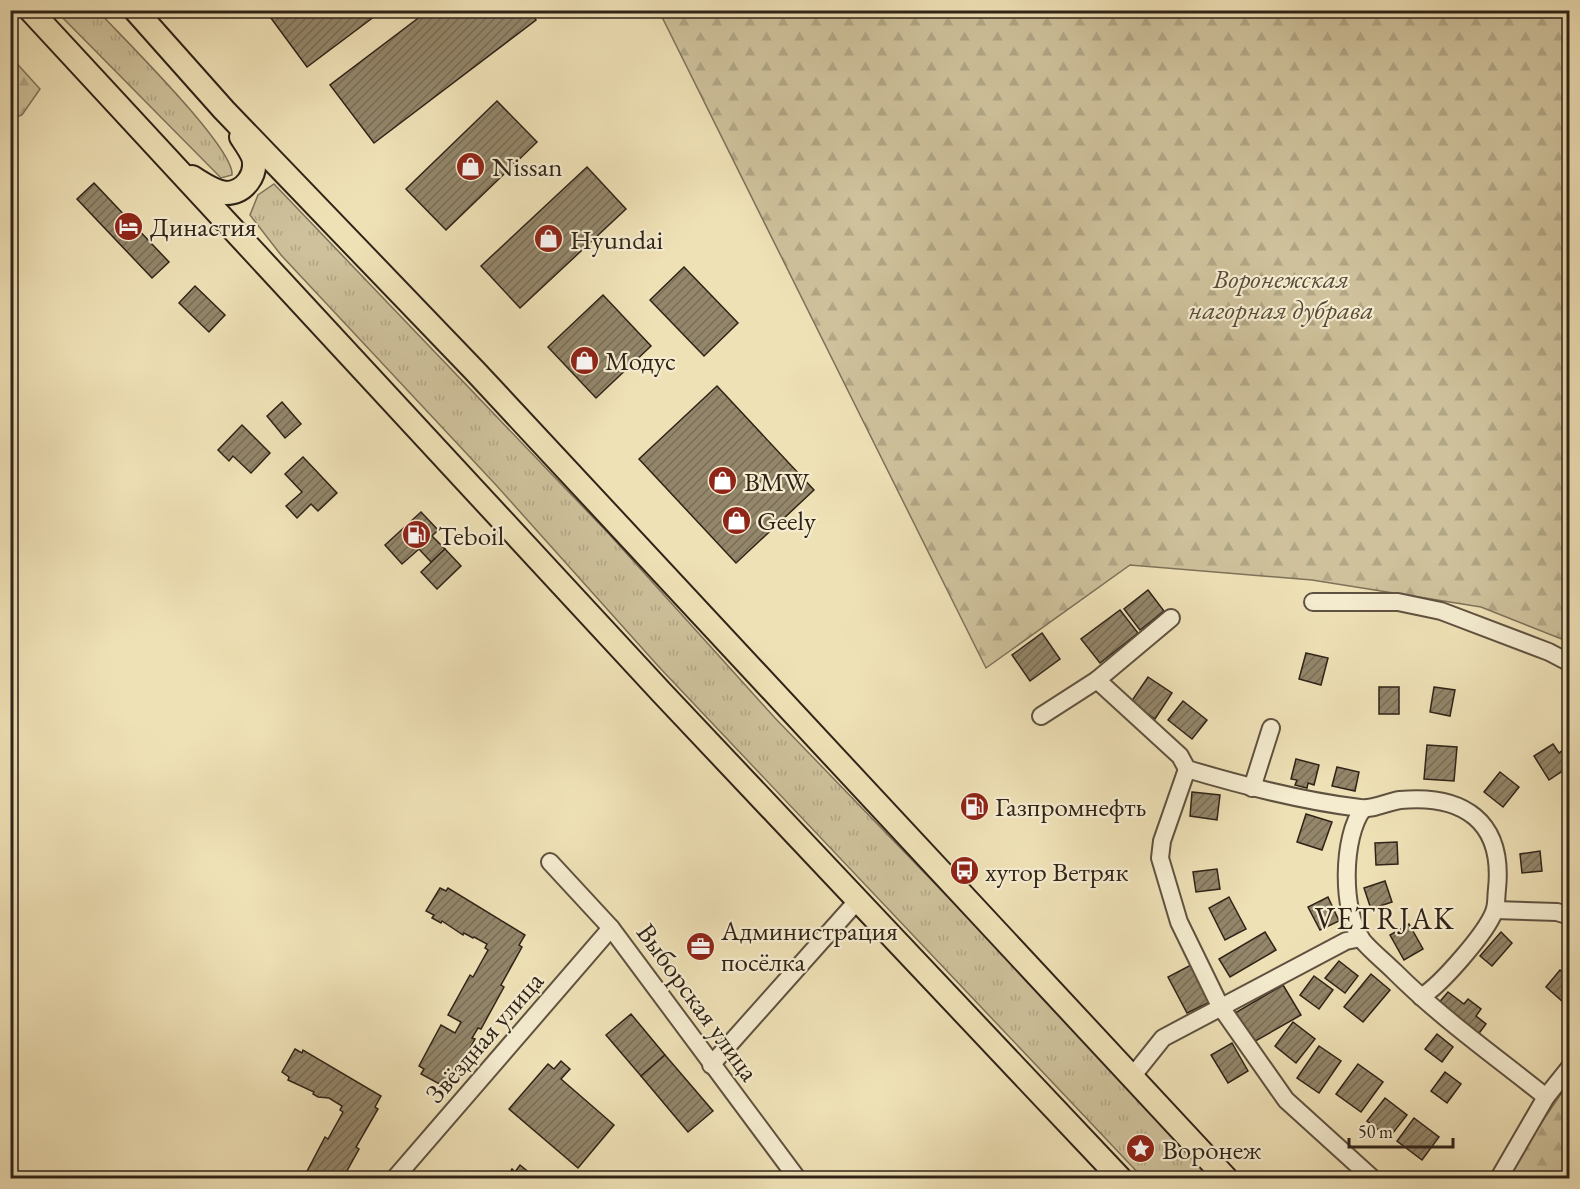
<svg xmlns="http://www.w3.org/2000/svg" width="1580" height="1189" font-family="'EB Garamond',serif">
<style>
.grass{fill:url(#grass-tufts);stroke:#7e725a;stroke-width:1.5}
.forest{fill:url(#forest-firs);stroke:#7e725a;stroke-width:1.5}
.building{fill:url(#building-hatch);stroke:#2f2318;stroke-width:1.5}
.lines{fill:none;stroke-linecap:round;stroke-linejoin:round}
.minor-casing{stroke:#5f5240;stroke-width:20}
.highway-casing{stroke:#2f2318;stroke-width:26}
.minor{stroke:#f5ecd0;stroke-width:16}
.highway{stroke:#efe1b6;stroke-width:22}
.labels{text-anchor:middle;dominant-baseline:central;stroke-width:4.5;stroke-linejoin:round;paint-order:stroke}
.poi-label{font-size:27px;fill:#2f2318;stroke:#f5ecd0;text-anchor:start}
.park-label{font-size:27px;font-style:italic;fill:#574a39;stroke:#f5ecd0}
.street-label{font-size:27px;fill:#2f2318;stroke:#f5ecd0}
.quarter-label{font-size:30px;letter-spacing:1.5px;fill:#2f2318;stroke:#f5ecd0}
</style>
<defs>
<pattern id="grass-tufts" width="24" height="20" patternUnits="userSpaceOnUse" patternTransform="scale(1.5)"><rect width="24" height="20" fill="#cec19b"/><path d="M3 7l-1-3M5 7V3M7 7l1-3M15 17l-1-3M17 17v-4M19 17l1-3" fill="none" stroke="#b1a685"/></pattern>
<pattern id="forest-firs" width="22" height="20" patternUnits="userSpaceOnUse" patternTransform="scale(1.5)"><rect width="22" height="20" fill="#cec19b"/><path d="M5 1l3.5 6h-7zM16 11l3.5 6h-7z" fill="#b1a685"/></pattern>
<pattern id="building-hatch" width="6" height="6" patternUnits="userSpaceOnUse" patternTransform="scale(1.5)"><rect width="6" height="6" fill="#93866a"/><path d="M-1 1l2-2M0 6l6-6M5 7l2-2" fill="none" stroke="#786d56"/></pattern>
</defs>
<rect width="100%" height="100%" fill="#efe1b6"/>
<filter id="stains"><feTurbulence type="fractalNoise" baseFrequency=".00333" numOctaves="4"/><feColorMatrix values="0 0 0 0 .2 0 0 0 0 .09 0 0 0 0 .02 0 0 0 .5 -.17"/></filter>
<radialGradient id="worn" r=".72"><stop offset=".6" stop-color="#630" stop-opacity="0"/><stop offset="1" stop-color="#630" stop-opacity=".3"/></radialGradient>
<g class="grass">
<path d="M56,11H98C121,36 235,148 232,175L221,178Z"/>
<polygon points="274,184 609,534 775,718 1111,1066 1148,1111 1213,1178 1143,1178 659,667 496,485 281,255 250,215 258,195"/>
</g>
<g class="forest">
<polygon points="659,11 1569,11 1569,642 1481,607 1312,580 1130,565 986,668"/>
<polygon points="11,57 40,89 22,115 11,119"/>
<polygon points="1569,1082 1569,1178 1508,1178 1512,1166"/>
</g>
<g class="building">
<polygon points="265,10 383,10 307,67"/>
<polygon points="429,10 530,10 536,20 374,143 330,85"/>
<polygon points="497,101 537,142 446,230 406,189"/>
<polygon points="587,167 626,209 520,308 481,266"/>
<polygon points="94,183 169,262 152,278 77,199"/>
<polygon points="684,267 738,323 704,356 650,300"/>
<polygon points="195,286 225,315 209,332 179,303"/>
<polygon points="603,295 651,346 596,398 548,347"/>
<polygon points="717,386 814,490 736,563 639,459"/>
<polygon points="282,402 301,424 285,438 267,416"/>
<polygon points="242,425 270,453 251,473 233,456 229,461 218,450"/>
<polygon points="303,457 337,493 318,511 311,504 297,518 286,506 302,492 285,474"/>
<polygon points="421,512 438,530 432,536 445,549 431,562 419,549 402,564 385,545"/>
<polygon points="445,549 461,566 437,589 421,572"/>
<polygon points="1148,590 1164,611 1140,630 1124,609"/>
<polygon points="1120,610 1138,633 1100,663 1081,639"/>
<polygon points="1042,633 1060,659 1030,681 1012,655"/>
<polygon points="1306,653 1328,658 1321,685 1299,679"/>
<polygon points="1148,677 1172,693 1155,719 1131,702"/>
<rect x="1379" y="687" width="20" height="27"/>
<polygon points="1434,687 1455,690 1450,716 1430,712"/>
<polygon points="1183,701 1207,720 1192,739 1168,720"/>
<polygon points="1553,744 1559,753 1563,750 1570,760 1570,766 1549,780 1534,756"/>
<polygon points="1427,745 1457,747 1454,781 1424,779"/>
<polygon points="1296,759 1319,765 1314,785 1308,783 1307,788 1295,785 1297,780 1291,779"/>
<polygon points="1337,767 1359,772 1355,791 1332,786"/>
<polygon points="1500,772 1519,787 1503,807 1484,792"/>
<polygon points="1192,792 1220,795 1217,820 1190,816"/>
<polygon points="1306,814 1332,822 1322,850 1297,842"/>
<polygon points="1397,842 1398,864 1376,865 1375,843"/>
<polygon points="1540,851 1542,871 1522,873 1520,854"/>
<polygon points="1217,869 1220,889 1196,892 1193,872"/>
<polygon points="1385,881 1392,902 1371,909 1364,888"/>
<polygon points="440,888 446,891 448,888 525,935 519,945 522,947 501,985 504,987 481,1029 478,1028 472,1038 475,1039 452,1081 449,1079 445,1087 421,1074 424,1069 419,1066 441,1025 455,1033 461,1022 448,1015 470,975 473,977 488,950 485,948 487,944 474,937 473,938 464,933 463,935 442,921 441,923 432,918 434,915 426,911"/>
<polygon points="1229,897 1246,929 1225,940 1209,908"/>
<polygon points="1328,897 1339,921 1320,930 1308,907"/>
<polygon points="1409,924 1423,949 1404,960 1390,935"/>
<polygon points="1265,932 1276,950 1230,977 1219,959"/>
<polygon points="1501,932 1512,943 1492,966 1480,956"/>
<polygon points="1339,961 1358,976 1345,993 1325,978"/>
<polygon points="1191,965 1210,1002 1187,1013 1168,977"/>
<polygon points="1560,970 1570,978 1570,995 1563,1002 1546,987"/>
<polygon points="1371,974 1390,990 1363,1022 1344,1007"/>
<polygon points="1314,976 1333,990 1319,1009 1300,995"/>
<polygon points="1283,985 1301,1015 1252,1043 1235,1013"/>
<polygon points="1448,992 1464,1004 1468,999 1481,1009 1476,1016 1486,1024 1477,1036 1437,1005"/>
<polygon points="631,1014 665,1055 641,1076 606,1035"/>
<polygon points="1293,1022 1315,1039 1296,1063 1275,1046"/>
<polygon points="1437,1034 1453,1047 1442,1062 1425,1049"/>
<polygon points="1232,1043 1248,1071 1228,1083 1211,1055"/>
<polygon points="1319,1046 1341,1061 1319,1093 1297,1078"/>
<polygon points="295,1049 302,1053 303,1050 381,1096 375,1107 378,1109 356,1147 359,1149 343,1178 304,1177 325,1137 328,1139 343,1112 340,1110 342,1106 329,1098 318,1097 313,1094 314,1092 288,1080 289,1077 282,1072"/>
<polygon points="665,1055 713,1111 688,1132 641,1076"/>
<polygon points="561,1061 570,1069 561,1079 614,1125 578,1168 509,1109 548,1064 554,1069"/>
<polygon points="1358,1064 1383,1082 1361,1112 1336,1094"/>
<polygon points="1445,1072 1461,1084 1447,1103 1431,1091"/>
<polygon points="1385,1098 1407,1115 1389,1138 1367,1121"/>
<polygon points="1414,1118 1439,1137 1422,1160 1397,1141"/>
<polygon points="520,1165 536,1178 507,1178 512,1169 515,1172"/>
</g>
<g class="lines">
<defs>
<g id="minor">
<polyline points="1313,602 1398,602 1441,611 1549,652 1570,663"/>
<polyline points="1097,680 1171,618"/>
<path d="M1041,716L1097,680L1180,756L1187,769C1244,786 1301,801 1360,808C1372,810 1387,802 1400,800C1463,794 1504,821 1497,889C1496,896 1497,905 1494,912C1486,933 1441,985 1421,997"/>
<polyline points="1187,769 1162,841 1160,858 1179,922 1220,1006 1286,1100 1372,1178"/>
<polyline points="1252,788 1271,728"/>
<path d="M1363,809C1342,836 1341,912 1362,940C1371,951 1384,961 1395,972C1441,1018 1495,1056 1546,1097"/>
<polyline points="550,862 611,928 797,1178"/>
<polyline points="1495,910 1557,912 1570,916"/>
<polyline points="711,1065 858,900"/>
<polyline points="1131,1078 1163,1038 1346,941 1361,938"/>
<polyline points="395,1178 611,928"/>
<polyline points="1499,1178 1546,1097 1570,1067"/>
</g>
<g id="highway">
<polyline points="30,10 663,694 1120,1178"/>
<polyline points="135,10 224,110 474,370 1226,1178"/>
<path d="M192,177C202,183 214,192 226,193C244,193 258,175 253,157C250,150 245,143 241,137"/>
</g>
</defs>
<use href="#minor" class="minor-casing"/>
<use href="#highway" class="highway-casing"/>
<use href="#minor" class="minor"/>
<use href="#highway" class="highway"/>
</g>
<defs>
<symbol id="shop-disc" viewBox="-11 -11 22 22"><circle r="9.5" fill="#8f2418" stroke="#f5ecd0"/><path d="M-5-2.5h2.3a2.7 3.5 0 0 1 5.4 0H5L5.5 6h-11ZM-1.5-2.5h3a1.5 2.3 0 0 0-3 0Z" fill="#fff"/></symbol>
<symbol id="hotel-disc" viewBox="-11 -11 22 22"><circle r="9.5" fill="#8f2418" stroke="#f5ecd0"/><path d="M-6-4.5h1.5V1H6V5H4.5V3h-9V5H-6ZM-4 0a1.8 1.8 0 1 1 3.6 0ZM.5 0V-2.5h3Q6-2.5 6 0Z" fill="#fff"/></symbol>
<symbol id="fuel-disc" viewBox="-11 -11 22 22"><circle r="9.5" fill="#8f2418" stroke="#f5ecd0"/><path d="M-5.5-6h7V0h2V4h1.3V-2.5L3-4.5l.8-.8L6-3V5H2.5V1h-1V6h-7ZM-4.2-4.7v3.2H.2V-4.7Z" fill="#fff"/></symbol>
<symbol id="bus-disc" viewBox="-11 -11 22 22"><circle r="9.5" fill="#8f2418" stroke="#f5ecd0"/><path d="M-5-6H5V4H4V6H2V4H-2V6H-4V4H-5ZM-3.5-4V0h7V-4ZM-3.5 1.2v1.5H-2V1.2ZM2 1.2v1.5H3.5V1.2Z" fill="#fff"/></symbol>
<symbol id="office-disc" viewBox="-11 -11 22 22"><circle r="9.5" fill="#8f2418" stroke="#f5ecd0"/><path d="M-6-3h4V-5.5h4V-3h4V5H-6ZM-1-4.5V-3h2v-1.5ZM-6 0V1H6V0Z" fill="#fff"/></symbol>
<symbol id="sight-disc" viewBox="-11 -11 22 22"><circle r="9.5" fill="#8f2418" stroke="#f5ecd0"/><path d="M0-6L1.8-2.2L6-1.7L2.9 1.2L3.7 5.4L0 3.3L-3.7 5.4L-2.9 1.2L-6-1.7L-1.8-2.2Z" fill="#fff"/></symbol>
</defs>
<g fill-rule="evenodd">
<use href="#shop-disc" x="454" y="150" width="33" height="33"/>
<use href="#hotel-disc" x="112" y="210" width="33" height="33"/>
<use href="#shop-disc" x="532" y="222" width="33" height="33"/>
<use href="#shop-disc" x="568" y="344" width="33" height="33"/>
<use href="#shop-disc" x="706" y="464" width="33" height="33"/>
<use href="#shop-disc" x="720" y="504" width="33" height="33"/>
<use href="#fuel-disc" x="400" y="518" width="33" height="33"/>
<use href="#fuel-disc" x="958" y="790" width="33" height="33"/>
<use href="#bus-disc" x="948" y="854" width="33" height="33"/>
<use href="#office-disc" x="684" y="930" width="33" height="33"/>
<use href="#sight-disc" x="1124" y="1132" width="33" height="33"/>
</g>
<g class="labels">
<g class="poi-label">
<text x="492" y="166">Nissan</text>
<text x="150" y="226">Династия</text>
<text x="570" y="239">Hyundai</text>
<text x="605" y="360">Модус</text>
<text x="744" y="481">BMW</text>
<text x="757" y="520">Geely</text>
<text x="438" y="535">Teboil</text>
<text x="995" y="806">Газпромнефть</text>
<text x="985" y="871">хутор Ветряк</text>
<text x="721" y="930">Администрация<tspan x="721" dy="31">посёлка</tspan></text>
<text x="1162" y="1149">Воронеж</text>
</g>
<g class="park-label">
<text x="1281" y="278">Воронежская<tspan x="1281" dy="31">нагорная дубрава</tspan></text>
</g>
<g class="street-label">
<text transform="translate(698 1002) rotate(54)">Выборская улица</text>
<text transform="translate(484 1037) rotate(-49)">Звёздная улица</text>
</g>
<g class="quarter-label">
<text x="1385" y="918">VETRJAK</text>
</g>
</g>
<rect width="1580" height="1189" fill="none" stroke="#efe1b6" stroke-width="36"/>
<rect x="12" y="12" width="1556" height="1165" fill="none" stroke="#2f2318" stroke-width="3"/>
<rect x="18" y="18" width="1544" height="1153" fill="none" stroke="#2f2318" stroke-width="1.5"/>
<path d="M1349 1138v9h104v-9" fill="none" stroke="#2f2318" stroke-width="3"/>
<text x="1358" y="1138" font-size="18" fill="#2f2318" stroke="#f5ecd0" stroke-width="4.5" paint-order="stroke">50 m</text>
<rect width="100%" height="100%" filter="url(#stains)"/>
<rect width="100%" height="100%" fill="url(#worn)"/>
</svg>
